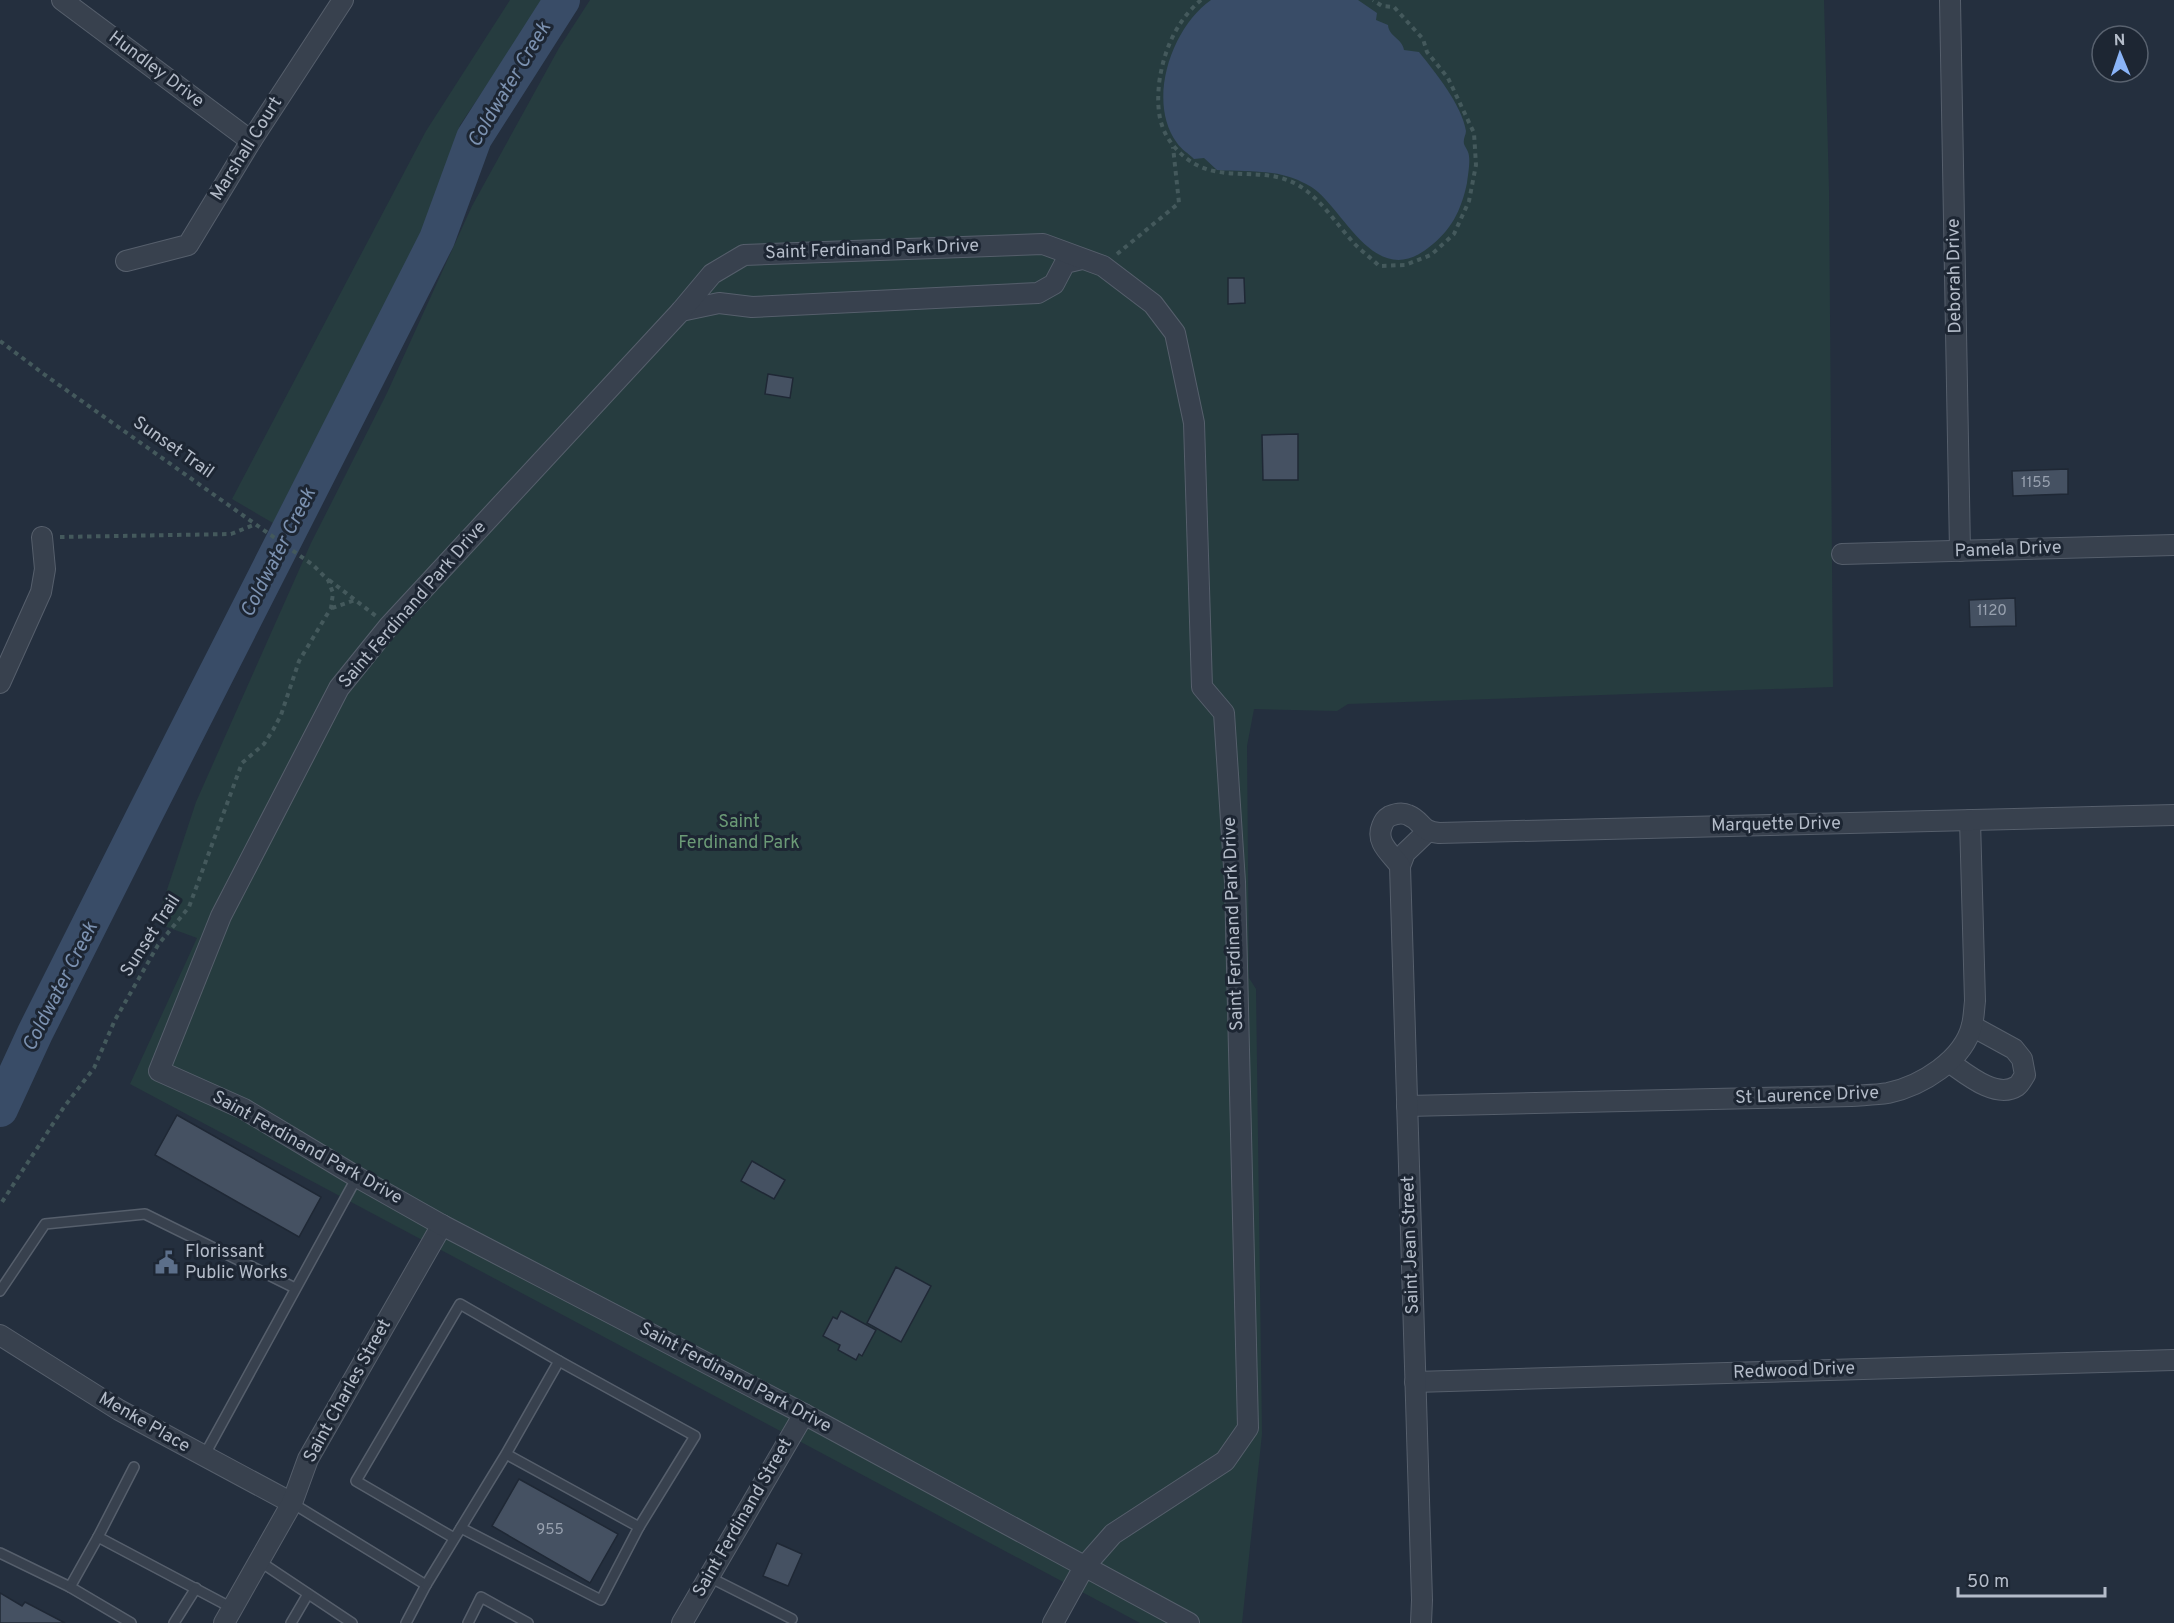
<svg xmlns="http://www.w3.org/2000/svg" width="2174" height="1623" font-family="Overpass,sans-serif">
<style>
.green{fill:#263c3f}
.water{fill:#394c67}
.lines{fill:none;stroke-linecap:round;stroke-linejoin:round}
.river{stroke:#394c67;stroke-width:36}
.building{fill:#455162;stroke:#1f2835;stroke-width:1.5}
.lane-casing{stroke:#565f6c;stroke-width:12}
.street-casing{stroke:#565f6c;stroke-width:22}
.path{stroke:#44595c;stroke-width:4;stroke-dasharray:4.5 4.5;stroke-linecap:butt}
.lane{stroke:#38414e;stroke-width:9}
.street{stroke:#38414e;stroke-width:20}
.labels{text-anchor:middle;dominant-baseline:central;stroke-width:6;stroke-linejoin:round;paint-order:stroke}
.number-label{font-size:15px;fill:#98a1af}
.street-label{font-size:18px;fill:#b4bcc9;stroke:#1d2633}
.park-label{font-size:18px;fill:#6b9a76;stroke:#1d2633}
.poi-label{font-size:18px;fill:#b4bcc9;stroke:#1d2633;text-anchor:start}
.water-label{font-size:20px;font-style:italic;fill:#7c92b1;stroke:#1d2633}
</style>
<rect width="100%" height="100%" fill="#242f3e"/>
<g class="green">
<polygon points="510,0 544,0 460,125 427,222 273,523 232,499 426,131"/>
<polygon points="590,0 1824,0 1829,190 1833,687 1348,704 1337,711 1254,709 1247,746 1249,978 1256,989 1262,1434 1242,1623 1140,1623 130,1084 197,938 156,923 196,802 311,543 387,393 472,206 559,48"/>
</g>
<path class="water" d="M1211,0H1358L1377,13L1376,20L1388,25C1389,37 1402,38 1404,50L1419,52C1435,72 1462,105 1466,131C1466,135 1463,138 1464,144C1465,147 1467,149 1468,152C1471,159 1468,175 1467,183C1461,211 1451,231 1428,248C1378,287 1349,220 1318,192C1313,187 1304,183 1298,180C1273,169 1244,172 1217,170L1204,158L1194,159C1189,154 1181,149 1177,143C1146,101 1172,27 1211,0Z"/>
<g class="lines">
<polyline class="river" points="0,1109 35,1033 146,812 437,239 474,138 562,0"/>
</g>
<g class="building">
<polygon points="1228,278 1244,278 1245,303 1228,304"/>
<polygon points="768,374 793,378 790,398 765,394"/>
<polygon points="1298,434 1298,480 1263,480 1262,435"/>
<polygon points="2068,469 2068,494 2013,496 2012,471"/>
<polygon points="2015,598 2016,626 1970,627 1969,600"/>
<polygon points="177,1115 321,1197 299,1237 155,1155"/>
<polygon points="752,1161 785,1180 774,1199 741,1181"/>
<polygon points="896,1267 931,1286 901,1342 867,1323"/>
<polygon points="841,1311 876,1330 862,1356 859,1354 856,1360 838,1350 840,1345 823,1336 833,1317 837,1319"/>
<polygon points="519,1479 618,1534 590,1583 492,1526"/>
<polygon points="777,1543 802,1554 788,1586 763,1576"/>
<polygon points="0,1593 22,1606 25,1602 65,1623 0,1623"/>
</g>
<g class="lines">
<defs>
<g id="lane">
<polyline points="0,1291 45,1224 145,1214 295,1288"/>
<polyline points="204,1456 357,1177"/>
<polyline points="134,1467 98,1537 232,1608"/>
<polyline points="292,1503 426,1585 406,1623"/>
<polyline points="461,1528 601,1600 639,1527"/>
<polyline points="454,1538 356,1481 460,1304 559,1361"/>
<polyline points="0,1553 70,1587 98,1537"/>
<polyline points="259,1561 352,1623"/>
<polyline points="709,1577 792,1619"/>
<polyline points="426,1585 506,1454 559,1361 695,1436 639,1527 506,1454"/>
<polyline points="70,1587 131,1623"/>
<polyline points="174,1623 196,1588"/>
<polyline points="291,1623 308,1594"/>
<polyline points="468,1623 481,1597 528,1623"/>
</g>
<g id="street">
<polyline points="62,0 251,141"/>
<polyline points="1950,0 1960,551"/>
<polyline points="126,261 188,245 251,141 343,0"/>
<polyline points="681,311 719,303 752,307 1038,293 1054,284 1065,263 1082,259"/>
<polyline points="1842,554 2174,545"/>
<polyline points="0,683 41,592 45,569 42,537"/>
<polyline points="1400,866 1405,853 1427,832"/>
<path d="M1949,1062C1965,1073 1996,1100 2017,1086C2020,1084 2023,1078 2025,1075L2022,1059L2014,1049L1972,1026"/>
<path d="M1407,1106L1851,1096C1863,1095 1876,1095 1888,1093C1921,1086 1964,1060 1972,1025C1974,1017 1974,1009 1975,1001L1970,820"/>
<polyline points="0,1335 119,1410 292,1503"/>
<polyline points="1415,1382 2174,1360"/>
<polyline points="224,1623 292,1503 308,1459 442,1225"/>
<polyline points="682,1623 804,1414"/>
<polyline points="1053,1623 1084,1567 1113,1534 1225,1461 1248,1428 1235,882 1224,713 1202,687 1194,423 1175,333 1153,304 1103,266 1043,244 744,255 712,274 681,311 389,626 339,688 221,916 159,1071 244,1109 357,1177 442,1225 804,1414 1189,1623"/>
<path d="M1421,1623L1422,1600L1400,866C1392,854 1375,843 1382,826C1384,821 1385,819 1390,816C1397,813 1402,812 1408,815C1423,821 1419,831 1439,833L2174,815"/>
</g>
</defs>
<use href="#lane" class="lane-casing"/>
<use href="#street" class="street-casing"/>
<g class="path">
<path d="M1201,0C1176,21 1163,52 1159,84C1157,106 1158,126 1172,144C1210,192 1256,161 1298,185C1320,198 1335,222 1352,241C1360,250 1370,257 1379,266L1405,265L1431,255L1454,234L1469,201L1476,165L1474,133L1448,78L1427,52L1423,39L1394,7L1382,6L1373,0"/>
<polyline points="1117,254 1179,203 1173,147"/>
<polyline points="0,341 45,375 313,565 328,580 333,593 331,608 299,661 281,715 273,730 264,744 242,763 189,907 158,945 115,1020 94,1068 64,1107 0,1205"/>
<polyline points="60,537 231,534 256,524"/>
<polyline points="329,580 376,616"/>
<polyline points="332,608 355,600"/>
</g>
<use href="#lane" class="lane"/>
<use href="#street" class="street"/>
</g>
<defs>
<symbol id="civic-bare" viewBox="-9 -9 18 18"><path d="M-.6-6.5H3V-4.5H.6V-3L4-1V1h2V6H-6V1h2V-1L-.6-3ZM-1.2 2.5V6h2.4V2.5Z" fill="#5c6f8a" stroke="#1d2633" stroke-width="2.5" paint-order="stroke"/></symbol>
</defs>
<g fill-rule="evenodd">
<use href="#civic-bare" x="150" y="1246" width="33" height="33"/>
</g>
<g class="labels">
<g class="number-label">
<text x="2036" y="483">1155</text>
<text x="1992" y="611">1120</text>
<text x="550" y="1530">955</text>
</g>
<g class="street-label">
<text transform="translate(156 70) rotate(37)">Hundley Drive</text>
<text transform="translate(247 149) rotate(-58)">Marshall Court</text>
<text transform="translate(872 250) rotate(-2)">Saint Ferdinand Park Drive</text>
<text transform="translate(1955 276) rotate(-91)">Deborah Drive</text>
<text transform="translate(173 448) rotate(35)">Sunset Trail</text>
<text transform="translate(2008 550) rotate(-2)">Pamela Drive</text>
<text transform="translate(413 605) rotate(-49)">Saint Ferdinand Park Drive</text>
<text transform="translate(1776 825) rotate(-1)">Marquette Drive</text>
<text transform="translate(1234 924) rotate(-92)">Saint Ferdinand Park Drive</text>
<text transform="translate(151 936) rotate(-57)">Sunset Trail</text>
<text transform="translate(1807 1096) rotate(-2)">St Laurence Drive</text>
<text transform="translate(307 1148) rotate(29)">Saint Ferdinand Park Drive</text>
<text transform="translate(1411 1245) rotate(-92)">Saint Jean Street</text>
<text transform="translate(1794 1371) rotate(-2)">Redwood Drive</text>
<text transform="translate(735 1378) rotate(28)">Saint Ferdinand Park Drive</text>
<text transform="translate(348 1391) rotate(-61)">Saint Charles Street</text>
<text transform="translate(144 1423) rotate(30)">Menke Place</text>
<text transform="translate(743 1518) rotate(-60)">Saint Ferdinand Street</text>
</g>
<g class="park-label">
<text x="739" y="822">Saint<tspan x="739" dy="21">Ferdinand Park</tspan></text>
</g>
<g class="poi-label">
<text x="185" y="1252">Florissant<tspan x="185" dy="21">Public Works</tspan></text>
</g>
<g class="water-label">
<text transform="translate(510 85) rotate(-59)">Coldwater Creek</text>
<text transform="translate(279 553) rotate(-63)">Coldwater Creek</text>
<text transform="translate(61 987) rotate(-63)">Coldwater Creek</text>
</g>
</g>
<g transform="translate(2120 54) rotate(358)"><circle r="28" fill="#1d2633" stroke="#59626f" stroke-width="1.5"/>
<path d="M0-4.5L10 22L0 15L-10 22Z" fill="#8ab4f8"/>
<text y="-9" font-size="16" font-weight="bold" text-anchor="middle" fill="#b4bcc9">N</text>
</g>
<path d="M1958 1587v9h147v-9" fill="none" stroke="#b4bcc9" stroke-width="3"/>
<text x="1967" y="1587" font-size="18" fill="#b4bcc9" stroke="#1d2633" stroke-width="4.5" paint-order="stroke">50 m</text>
</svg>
